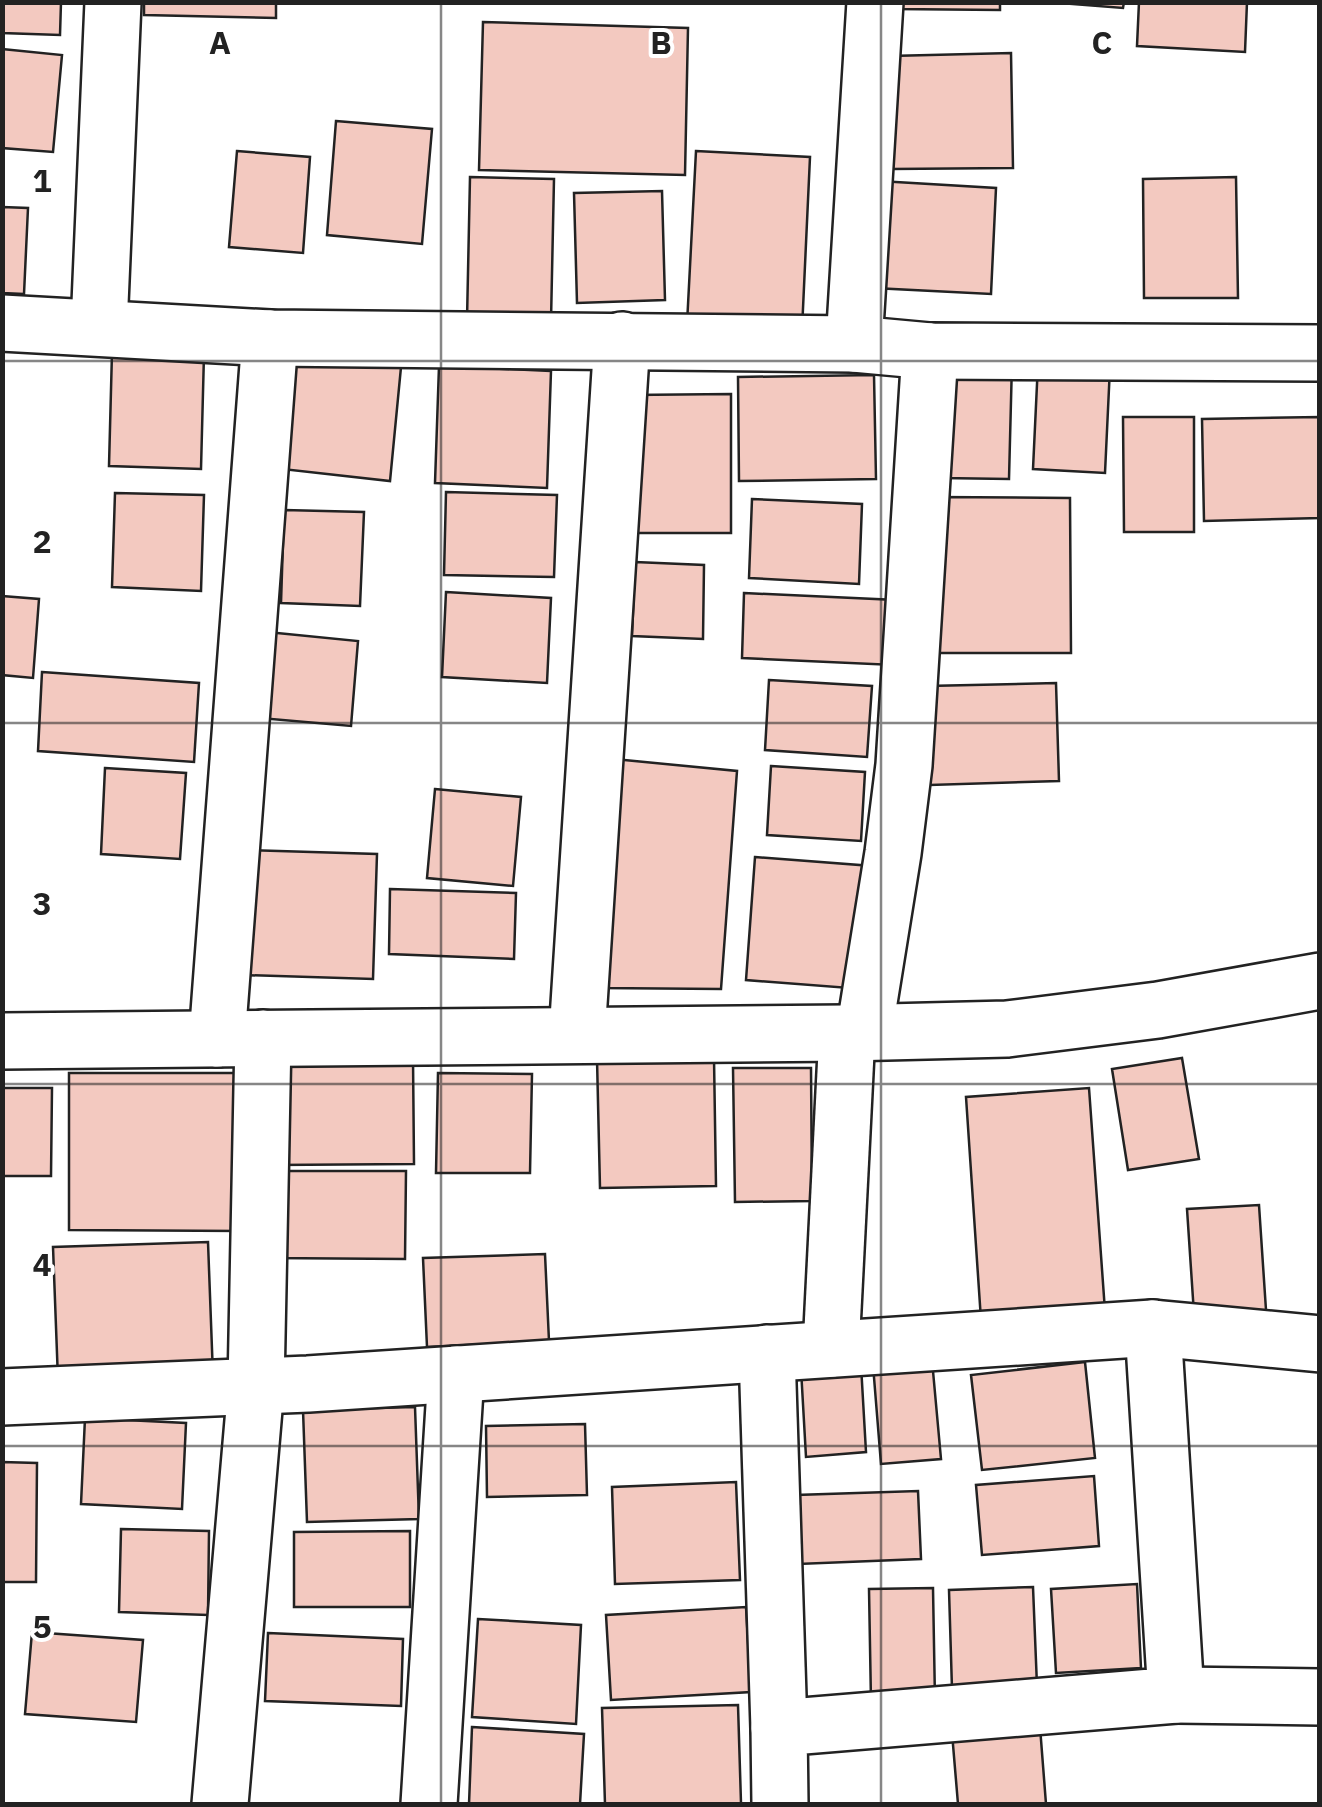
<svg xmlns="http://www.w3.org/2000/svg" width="1322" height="1807" font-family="'IBM Plex Sans',sans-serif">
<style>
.building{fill:#f3c9c0;stroke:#222;stroke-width:2.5}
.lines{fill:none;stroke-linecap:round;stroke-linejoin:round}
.minor-casing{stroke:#222;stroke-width:60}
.minor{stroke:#fff;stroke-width:55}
.grid{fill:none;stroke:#222;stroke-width:2.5;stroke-opacity:0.55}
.grid-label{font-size:32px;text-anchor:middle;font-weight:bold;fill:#222;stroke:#fff;stroke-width:8;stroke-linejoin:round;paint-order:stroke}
</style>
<rect width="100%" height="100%" fill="#fff"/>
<g class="building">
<polygon points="2,2 61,2 60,35 2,33"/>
<polygon points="144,2 276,2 276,18 144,15"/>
<polygon points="895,2 1000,2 1000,10 895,9"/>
<polygon points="1047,2 1124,2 1123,8"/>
<polygon points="1139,2 1247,2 1245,52 1137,46"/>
<polygon points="483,22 688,28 685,175 479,170"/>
<polygon points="2,49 62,55 53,152 2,148"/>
<polygon points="1011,53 1013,168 892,169 890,56"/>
<polygon points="336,121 432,129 422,244 327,235"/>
<polygon points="237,151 310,157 303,253 229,247"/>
<polygon points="696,151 810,157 802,330 687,324"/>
<polygon points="470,177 554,179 551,321 467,320"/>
<polygon points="1236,177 1238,298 1144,298 1143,179"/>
<polygon points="879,181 996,188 991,294 874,288"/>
<polygon points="662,191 665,300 577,303 574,193"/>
<polygon points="2,207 28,208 24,294 2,293"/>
<polygon points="112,352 204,354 201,469 109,466"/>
<polygon points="283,355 401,367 390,481 273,468"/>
<polygon points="943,361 1012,362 1009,479 941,478"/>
<polygon points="1038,363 1110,367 1105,473 1033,469"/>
<polygon points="439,366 551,371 547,488 435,483"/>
<polygon points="874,375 876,479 739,481 738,377"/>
<polygon points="731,394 731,533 630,533 630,395"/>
<polygon points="1123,417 1194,417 1194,532 1124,532"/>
<polygon points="1320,417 1320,518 1204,521 1202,419"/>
<polygon points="446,492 557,495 554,577 444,575"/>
<polygon points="115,493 204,495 201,591 112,587"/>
<polygon points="934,497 1070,498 1071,653 934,653"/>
<polygon points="752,499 862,504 859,584 749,578"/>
<polygon points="284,510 364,512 360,606 281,603"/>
<polygon points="635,562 704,565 703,639 632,636"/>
<polygon points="446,592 551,598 547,683 442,677"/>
<polygon points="744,593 896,600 894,665 742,658"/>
<polygon points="2,596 39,599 33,678 2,675"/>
<polygon points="257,631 358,641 351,726 249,717"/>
<polygon points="42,672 199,683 194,762 38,751"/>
<polygon points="769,680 872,686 867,757 765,750"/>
<polygon points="1056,683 1059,781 930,785 927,686"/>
<polygon points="614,759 737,771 721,989 599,988"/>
<polygon points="771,766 865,772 861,841 767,835"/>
<polygon points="105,768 186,773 180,859 101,854"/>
<polygon points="435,789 521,797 513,886 427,878"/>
<polygon points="246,850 377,854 373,979 242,975"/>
<polygon points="755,857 872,866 862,989 746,980"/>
<polygon points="390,889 516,893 514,959 389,954"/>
<polygon points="413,1058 414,1164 274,1165 273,1059"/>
<polygon points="714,1058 716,1186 600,1188 597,1059"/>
<polygon points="1182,1058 1199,1159 1128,1170 1112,1069"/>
<polygon points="733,1068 811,1068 812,1201 735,1202"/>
<polygon points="69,1073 241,1073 240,1231 69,1230"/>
<polygon points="438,1073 532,1074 530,1173 436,1173"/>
<polygon points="2,1088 52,1088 51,1176 2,1176"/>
<polygon points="1089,1088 1105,1311 981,1320 966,1097"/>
<polygon points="267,1171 406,1171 405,1259 268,1258"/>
<polygon points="1259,1205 1266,1310 1194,1314 1187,1209"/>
<polygon points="208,1242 213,1376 58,1380 53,1247"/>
<polygon points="545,1254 549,1341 427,1347 423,1258"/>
<polygon points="932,1360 941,1459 881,1464 873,1365"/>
<polygon points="1085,1362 1095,1458 982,1470 971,1375"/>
<polygon points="861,1365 866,1452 806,1457 801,1369"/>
<polygon points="415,1407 419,1519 307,1522 303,1410"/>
<polygon points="85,1418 186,1423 182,1509 81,1504"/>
<polygon points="585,1424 587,1495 487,1497 486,1426"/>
<polygon points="2,1462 37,1463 36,1582 2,1582"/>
<polygon points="1094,1476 1099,1546 982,1555 976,1485"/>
<polygon points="736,1482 740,1580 615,1584 612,1487"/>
<polygon points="918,1491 921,1559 798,1564 796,1495"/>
<polygon points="121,1529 209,1531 208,1615 119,1612"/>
<polygon points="410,1531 410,1607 294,1607 294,1532"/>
<polygon points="1137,1584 1141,1668 1056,1673 1051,1589"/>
<polygon points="1033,1587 1037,1686 952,1689 949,1590"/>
<polygon points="933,1588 935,1701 871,1702 869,1589"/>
<polygon points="746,1607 751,1692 611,1700 606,1615"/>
<polygon points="478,1619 581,1625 576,1724 472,1717"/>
<polygon points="32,1632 143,1640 136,1722 25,1714"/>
<polygon points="268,1633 403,1639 401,1706 265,1701"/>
<polygon points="738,1705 741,1803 605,1804 602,1708"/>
<polygon points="1039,1714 1046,1804 958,1804 951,1721"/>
<polygon points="472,1727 584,1734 580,1804 469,1804"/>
</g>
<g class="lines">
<defs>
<g id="minor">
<polyline points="2,323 270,338 854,344 930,351 1320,353"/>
<polyline points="99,327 113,2"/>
<polyline points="854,344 875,2"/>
<polyline points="864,1033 893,853 904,765 930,351"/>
<polyline points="577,1035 622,340"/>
<polyline points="217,1039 270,338"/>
<polyline points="2,1041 847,1033 1007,1029 1158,1010 1320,981"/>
<polyline points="831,1349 847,1033"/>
<polyline points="767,1353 779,1728"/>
<polyline points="2,1397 308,1384 1153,1328 1320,1344"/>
<polyline points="1176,1695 1320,1697"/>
<polyline points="220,1804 256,1386 263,1038"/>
<polyline points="429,1804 456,1374"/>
<polyline points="780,1804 779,1728 1176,1695 1153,1328"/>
</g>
</defs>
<use href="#minor" class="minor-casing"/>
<use href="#minor" class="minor"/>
</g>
<path class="grid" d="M441,2V1804M881,2V1804M2,361H1320M2,723H1320M2,1084H1320M2,1446H1320"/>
<g class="grid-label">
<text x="220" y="54">A</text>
<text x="661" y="54">B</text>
<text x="1102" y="54">C</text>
<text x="42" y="192">1</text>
<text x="42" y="553">2</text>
<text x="42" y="915">3</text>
<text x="42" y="1276">4</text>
<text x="42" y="1638">5</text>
</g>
<rect width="1322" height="1807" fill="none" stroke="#222222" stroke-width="10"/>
</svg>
